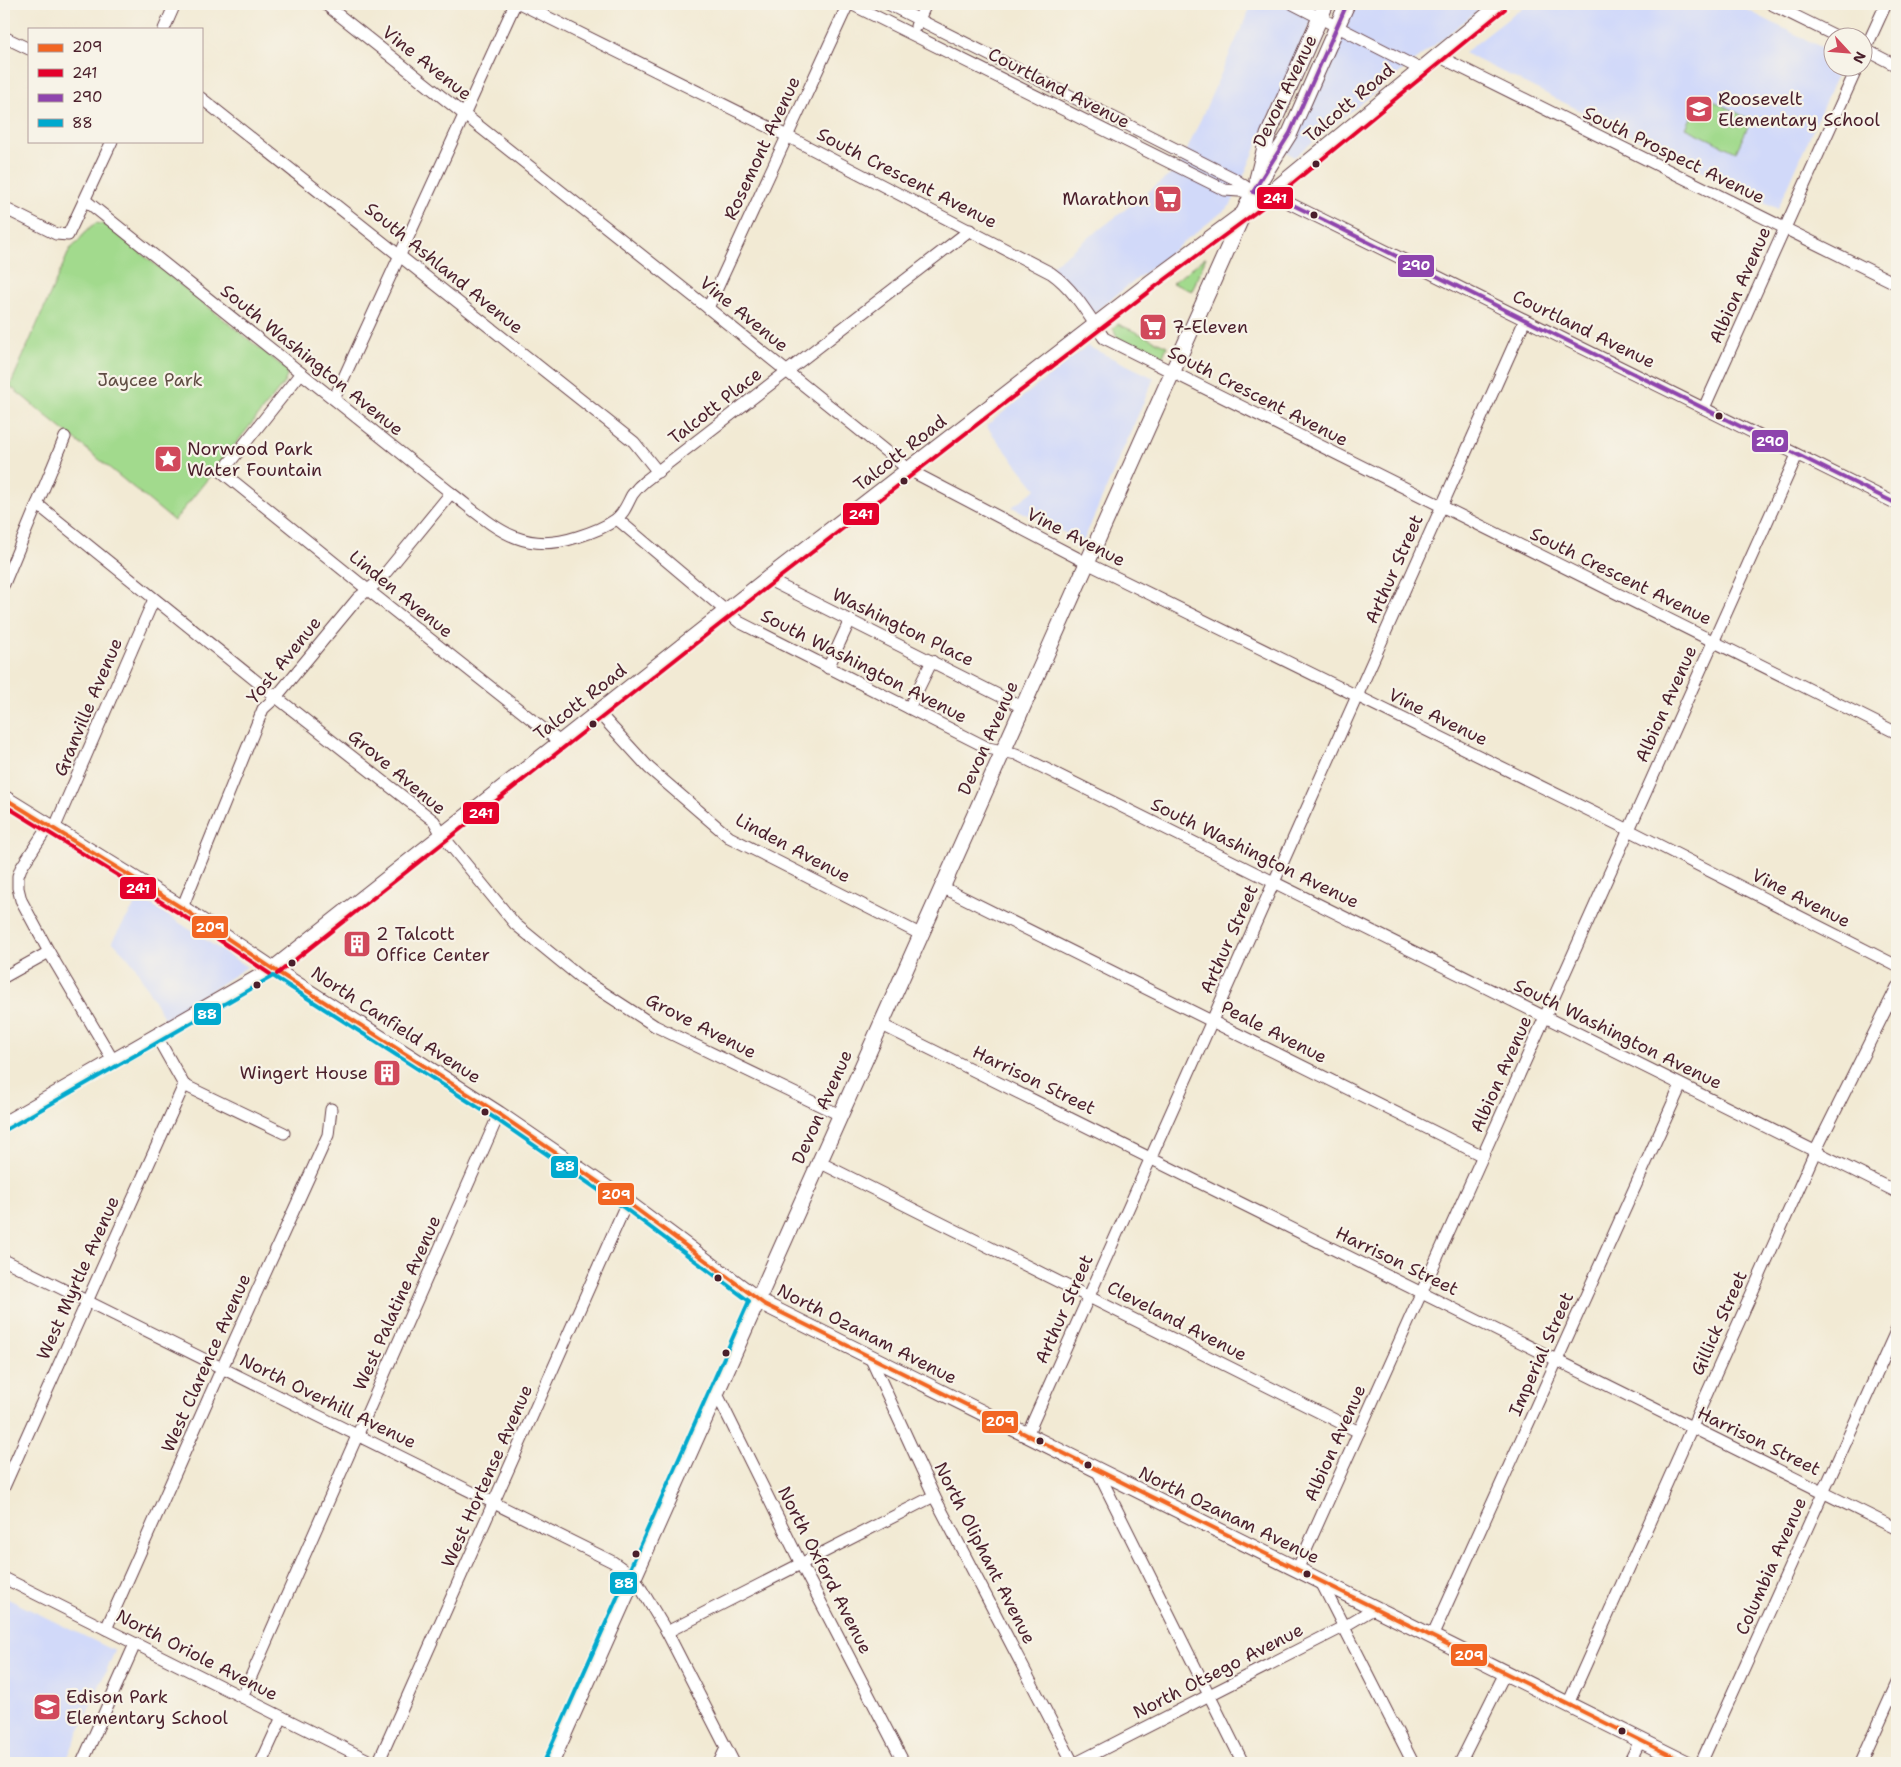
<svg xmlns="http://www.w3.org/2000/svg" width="1901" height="1767" font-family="'Shantell Sans',sans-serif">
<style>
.built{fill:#d1d9f9}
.green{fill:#a2da8d;stroke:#767c5c}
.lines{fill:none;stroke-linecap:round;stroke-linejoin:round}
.street-casing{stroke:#633d44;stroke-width:13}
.secondary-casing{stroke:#633d44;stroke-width:17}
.street{stroke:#fff;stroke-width:11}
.secondary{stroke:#fff;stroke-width:15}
.bus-1-casing{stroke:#f7f3e8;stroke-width:8}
.bus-2-casing{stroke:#f7f3e8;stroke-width:8}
.bus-3-casing{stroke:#f7f3e8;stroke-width:8}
.bus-4-casing{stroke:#f7f3e8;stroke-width:8}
.bus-1{stroke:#f26522;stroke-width:4}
.bus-2{stroke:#e4002b;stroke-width:4}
.bus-3{stroke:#8e44ad;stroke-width:4}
.bus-4{stroke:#00a9ce;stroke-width:4}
.bus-dot{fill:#4a1f2b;stroke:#f7f3e8;stroke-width:2}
.labels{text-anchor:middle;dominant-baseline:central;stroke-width:4.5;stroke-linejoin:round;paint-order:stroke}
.street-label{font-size:18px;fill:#4a1f2b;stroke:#f7f3e8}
.poi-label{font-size:18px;fill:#4a1f2b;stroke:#f7f3e8;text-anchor:start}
.park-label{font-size:18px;fill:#604e44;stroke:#f7f3e8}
.line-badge{stroke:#f7f3e8;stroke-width:2}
.badge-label{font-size:14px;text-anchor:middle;font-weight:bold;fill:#fff}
</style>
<rect width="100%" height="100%" fill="#f7f3e8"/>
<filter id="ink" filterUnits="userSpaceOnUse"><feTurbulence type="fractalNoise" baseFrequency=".02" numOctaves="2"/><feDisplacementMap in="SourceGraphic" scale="10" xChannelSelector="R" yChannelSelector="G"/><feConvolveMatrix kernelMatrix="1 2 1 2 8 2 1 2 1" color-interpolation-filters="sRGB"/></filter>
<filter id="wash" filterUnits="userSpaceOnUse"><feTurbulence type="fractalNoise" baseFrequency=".0096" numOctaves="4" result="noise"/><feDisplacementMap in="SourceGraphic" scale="20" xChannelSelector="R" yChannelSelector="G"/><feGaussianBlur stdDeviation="1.12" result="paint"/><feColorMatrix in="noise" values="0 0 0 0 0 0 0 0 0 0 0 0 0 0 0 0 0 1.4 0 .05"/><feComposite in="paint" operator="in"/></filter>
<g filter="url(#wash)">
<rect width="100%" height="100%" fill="#f2ead4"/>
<g class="built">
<polygon points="1252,4 1319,4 1231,205 1092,314 1048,269 1179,168"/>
<polygon points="1353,4 1486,4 1294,157 1286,152"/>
<polygon points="1527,4 1735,4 1833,53 1834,68 1840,68 1778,209 1464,53"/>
<polygon points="1087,346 1154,378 1083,542 1012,507 1036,489 986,426"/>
<polygon points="140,897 247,967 165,1020 133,963 112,941"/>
<polygon points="4,1597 115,1651 65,1763 4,1763"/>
</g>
<g class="green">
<polygon points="1702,95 1751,120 1736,152 1686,128"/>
<path d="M96,223L102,224L107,226L287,370V376L284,383L174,521L10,386L70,249C80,242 84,230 96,223Z"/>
<polygon points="1206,257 1192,291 1172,283"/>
<polygon points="1118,324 1167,346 1162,359 1119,341 1113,328"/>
</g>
</g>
<g filter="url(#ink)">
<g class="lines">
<defs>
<g id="street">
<polyline points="325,4 708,308 909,470 1087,563 1629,830 1897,966"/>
<path d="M521,4L787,136L1051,273C1074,289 1089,316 1104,338L1897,733"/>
<polyline points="851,4 1225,190 1253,192 1281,199 1897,504"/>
<polyline points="888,4 1233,178 1252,191"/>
<polyline points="1293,4 1420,69"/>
<polyline points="1771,4 1840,38"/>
<polyline points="916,26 926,4"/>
<polyline points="164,29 175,4"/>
<polyline points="4,37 29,49"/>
<polyline points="1864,49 1897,66"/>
<polyline points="1864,52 1886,4"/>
<polyline points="1436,55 1897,284"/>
<polyline points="201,98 634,442 658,472"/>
<path d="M85,200L451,493C493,525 520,556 577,537C590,533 604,528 615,520C624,514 627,504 632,495C636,489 640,485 645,481L970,230"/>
<polyline points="4,208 56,234 68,235 112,141"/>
<polyline points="708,308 848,4"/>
<polyline points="301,373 222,472 368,590 560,742"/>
<polyline points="334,399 515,4"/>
<polyline points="1704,408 1857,68"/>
<polyline points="37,504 276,697 434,821 442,835 515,924 581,978 655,1026 840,1115"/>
<polyline points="617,519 739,622 988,748 1016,754 1897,1192"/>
<polyline points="767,579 1022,707"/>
<polyline points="4,584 65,437"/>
<polyline points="828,668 850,620"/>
<polyline points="909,708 932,661"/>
<polyline points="598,712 649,768 729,837 920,934"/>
<polyline points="49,825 21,868 18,876 18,888 21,900 49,952 114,1062"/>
<polyline points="54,829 154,599"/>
<polyline points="942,887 1483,1156"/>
<polyline points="182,908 263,709 276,697 358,598 379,581 451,493"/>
<polyline points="4,977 49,952"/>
<polyline points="880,1024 1897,1529"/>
<polyline points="157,1037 184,1085 284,1133"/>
<polyline points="819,1162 1359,1432"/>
<polyline points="4,1260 613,1562 634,1577 667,1632 734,1763"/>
<polyline points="870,1357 934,1496 1073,1763"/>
<polyline points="716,1392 801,1564 904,1763"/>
<polyline points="1027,1435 1525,320"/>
<polyline points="1097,1470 1243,1763"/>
<polyline points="4,1487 184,1085"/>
<polyline points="1297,1570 1797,455"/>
<polyline points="4,1578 374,1763"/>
<polyline points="1321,1582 1413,1763"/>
<polyline points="106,1629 222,1368 328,1135 331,1109"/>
<polyline points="667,1632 934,1496"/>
<polyline points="1432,1637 1681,1085"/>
<polyline points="242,1697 499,1114"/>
<polyline points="1568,1704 1815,1152 1897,987"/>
<polyline points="82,1763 135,1644"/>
<polyline points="261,1763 282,1717"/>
<polyline points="378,1763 627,1202"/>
<polyline points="719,1763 726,1748"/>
<polyline points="1076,1763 1343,1627 1375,1608"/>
<polyline points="1460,1763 1505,1673"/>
<polyline points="1629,1763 1640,1741"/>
<polyline points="1701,1763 1897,1329"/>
<polyline points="1861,1763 1897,1683"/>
</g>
<g id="secondary">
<polyline points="1257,179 1268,135 1326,4"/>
<polyline points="4,798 182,908 273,969 499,1114 627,1202 764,1304 1686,1763"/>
<polyline points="4,1124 273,969 767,579 1151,282 1267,196 1501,4"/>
<polyline points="551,1763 1244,212 1253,192 1290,133 1347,4"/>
</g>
</defs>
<use href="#street" class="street-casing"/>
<use href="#secondary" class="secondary-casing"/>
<use href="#street" class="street"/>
<use href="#secondary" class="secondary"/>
<defs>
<polyline id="bus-1" points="4,798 182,908 273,969 499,1114 627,1202 764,1304 1686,1763"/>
<g id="bus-2">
<polyline points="4,805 179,913 270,974"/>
<polyline points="277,974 771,584 1155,287 1271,201 1505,9"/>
</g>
<g id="bus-3">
<polyline points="1253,192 1281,199 1897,504"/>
<polyline points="1253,192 1290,133 1347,4"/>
</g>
<polyline id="bus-4" points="7,1129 273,976 496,1119 623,1207 749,1301 545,1760"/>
</defs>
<use href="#bus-1" class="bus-1-casing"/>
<use href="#bus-2" class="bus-2-casing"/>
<use href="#bus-3" class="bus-3-casing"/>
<use href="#bus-4" class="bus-4-casing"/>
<use href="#bus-1" class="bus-1"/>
<use href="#bus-2" class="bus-2"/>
<use href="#bus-3" class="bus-3"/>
<use href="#bus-4" class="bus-4"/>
</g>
</g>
<defs>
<symbol id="school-square" viewBox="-11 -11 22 22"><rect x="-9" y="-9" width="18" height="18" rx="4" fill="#d1495b" stroke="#f7f3e8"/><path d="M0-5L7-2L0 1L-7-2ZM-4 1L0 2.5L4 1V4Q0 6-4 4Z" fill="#fff"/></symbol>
<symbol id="supermarket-square" viewBox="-11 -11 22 22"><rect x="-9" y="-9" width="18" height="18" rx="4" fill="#d1495b" stroke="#f7f3e8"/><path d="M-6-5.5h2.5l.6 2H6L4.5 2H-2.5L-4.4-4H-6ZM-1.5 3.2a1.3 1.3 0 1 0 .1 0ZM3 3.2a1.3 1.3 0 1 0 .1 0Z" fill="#fff"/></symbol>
<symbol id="sight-square" viewBox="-11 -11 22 22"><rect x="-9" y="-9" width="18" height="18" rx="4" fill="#d1495b" stroke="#f7f3e8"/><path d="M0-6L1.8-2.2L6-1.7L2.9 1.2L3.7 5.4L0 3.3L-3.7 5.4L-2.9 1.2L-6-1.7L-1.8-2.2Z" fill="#fff"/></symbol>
<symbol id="building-square" viewBox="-11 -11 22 22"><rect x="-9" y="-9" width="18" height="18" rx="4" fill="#d1495b" stroke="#f7f3e8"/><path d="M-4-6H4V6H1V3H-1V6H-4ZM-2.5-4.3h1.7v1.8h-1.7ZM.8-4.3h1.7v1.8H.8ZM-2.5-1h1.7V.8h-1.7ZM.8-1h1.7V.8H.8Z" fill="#fff"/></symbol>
</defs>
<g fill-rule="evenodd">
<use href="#school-square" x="1683" y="93" width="32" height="32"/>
<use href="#supermarket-square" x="1152" y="183" width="32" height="32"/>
<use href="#supermarket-square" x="1137" y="311" width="32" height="32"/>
<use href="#sight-square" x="152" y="443" width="32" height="32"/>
<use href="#building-square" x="341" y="928" width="32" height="32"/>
<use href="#building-square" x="371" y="1057" width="32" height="32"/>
<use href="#school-square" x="31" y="1691" width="32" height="32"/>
</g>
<g class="bus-dot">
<circle cx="1316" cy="164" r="4.5"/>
<circle cx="1314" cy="215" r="4.5"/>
<circle cx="1719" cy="416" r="4.5"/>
<circle cx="904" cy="481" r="4.5"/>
<circle cx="593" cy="724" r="4.5"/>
<circle cx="292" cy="963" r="4.5"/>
<circle cx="257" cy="985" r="4.5"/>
<circle cx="485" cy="1112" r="4.5"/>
<circle cx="718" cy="1278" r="4.5"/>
<circle cx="726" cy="1353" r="4.5"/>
<circle cx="1040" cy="1441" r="4.5"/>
<circle cx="1088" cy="1465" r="4.5"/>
<circle cx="636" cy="1554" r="4.5"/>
<circle cx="1307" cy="1574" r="4.5"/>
<circle cx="1622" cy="1731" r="4.5"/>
</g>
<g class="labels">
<g class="street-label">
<text transform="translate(427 63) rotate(38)">Vine Avenue</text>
<text transform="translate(1059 88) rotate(27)">Courtland Avenue</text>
<text transform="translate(1285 91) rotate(-64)">Devon Avenue</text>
<text transform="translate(1349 103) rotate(-40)">Talcott Road</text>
<text transform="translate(762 148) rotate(-65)">Rosemont Avenue</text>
<text transform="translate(1674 155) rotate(26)">South Prospect Avenue</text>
<text transform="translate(907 178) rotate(27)">South Crescent Avenue</text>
<text transform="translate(444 268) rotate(39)">South Ashland Avenue</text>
<text transform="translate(1740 285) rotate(-66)">Albion Avenue</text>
<text transform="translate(744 314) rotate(39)">Vine Avenue</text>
<text transform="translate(1584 329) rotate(26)">Courtland Avenue</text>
<text transform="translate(312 360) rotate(39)">South Washington Avenue</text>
<text transform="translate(1258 396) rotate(27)">South Crescent Avenue</text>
<text transform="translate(715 406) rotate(-38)">Talcott Place</text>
<text transform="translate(900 453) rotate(-38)">Talcott Road</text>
<text transform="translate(1076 537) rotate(27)">Vine Avenue</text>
<text transform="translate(1394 569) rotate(-66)">Arthur Street</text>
<text transform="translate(1621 576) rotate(26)">South Crescent Avenue</text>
<text transform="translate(401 594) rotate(39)">Linden Avenue</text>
<text transform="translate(903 627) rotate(26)">Washington Place</text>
<text transform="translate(284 660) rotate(-51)">Yost Avenue</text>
<text transform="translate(864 666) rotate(27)">South Washington Avenue</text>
<text transform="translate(580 702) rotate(-38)">Talcott Road</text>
<text transform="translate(1666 704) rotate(-66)">Albion Avenue</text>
<text transform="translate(88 707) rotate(-67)">Granville Avenue</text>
<text transform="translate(1438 717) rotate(26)">Vine Avenue</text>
<text transform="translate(988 738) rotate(-66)">Devon Avenue</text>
<text transform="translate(397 772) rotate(40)">Grove Avenue</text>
<text transform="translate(793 848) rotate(28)">Linden Avenue</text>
<text transform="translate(1255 853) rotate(26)">South Washington Avenue</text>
<text transform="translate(1801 898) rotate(27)">Vine Avenue</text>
<text transform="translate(1229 939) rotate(-66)">Arthur Street</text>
<text transform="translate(396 1025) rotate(33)">North Canfield Avenue</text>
<text transform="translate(701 1026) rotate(27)">Grove Avenue</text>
<text transform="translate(1274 1032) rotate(27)">Peale Avenue</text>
<text transform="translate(1618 1034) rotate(26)">South Washington Avenue</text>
<text transform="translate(1501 1074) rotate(-66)">Albion Avenue</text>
<text transform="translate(1034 1080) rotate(26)">Harrison Street</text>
<text transform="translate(822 1107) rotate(-66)">Devon Avenue</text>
<text transform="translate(1397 1261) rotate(26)">Harrison Street</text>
<text transform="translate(78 1278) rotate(-66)">West Myrtle Avenue</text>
<text transform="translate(397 1303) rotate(-66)">West Palatine Avenue</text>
<text transform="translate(1064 1309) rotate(-66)">Arthur Street</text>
<text transform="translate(1177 1321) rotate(27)">Cleveland Avenue</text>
<text transform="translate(1719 1323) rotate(-66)">Gillick Street</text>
<text transform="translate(867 1334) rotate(27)">North Ozanam Avenue</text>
<text transform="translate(1541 1354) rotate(-66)">Imperial Street</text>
<text transform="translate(206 1363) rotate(-66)">West Clarence Avenue</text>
<text transform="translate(328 1401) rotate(26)">North Overhill Avenue</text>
<text transform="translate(1759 1441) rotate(26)">Harrison Street</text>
<text transform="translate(1335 1443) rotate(-66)">Albion Avenue</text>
<text transform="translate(487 1476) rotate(-66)">West Hortense Avenue</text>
<text transform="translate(1229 1515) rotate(26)">North Ozanam Avenue</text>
<text transform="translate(985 1553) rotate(63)">North Oliphant Avenue</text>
<text transform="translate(1771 1566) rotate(-66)">Columbia Avenue</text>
<text transform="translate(825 1570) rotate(63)">North Oxford Avenue</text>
<text transform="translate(197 1655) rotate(27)">North Oriole Avenue</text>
<text transform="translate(1218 1671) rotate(-27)">North Otsego Avenue</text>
</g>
<g class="poi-label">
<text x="1718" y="99">Roosevelt<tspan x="1718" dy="21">Elementary School</tspan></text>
<text x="1149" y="199" text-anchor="end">Marathon</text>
<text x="1172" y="327">7-Eleven</text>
<text x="187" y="449">Norwood Park<tspan x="187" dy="21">Water Fountain</tspan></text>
<text x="376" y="934">2 Talcott<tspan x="376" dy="21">Office Center</tspan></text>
<text x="368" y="1073" text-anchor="end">Wingert House</text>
<text x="66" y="1697">Edison Park<tspan x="66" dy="21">Elementary School</tspan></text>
</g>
<g class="park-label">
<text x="150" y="380">Jaycee Park</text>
</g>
</g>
<g class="line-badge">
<rect x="1256" y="186" width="38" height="24" rx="5" fill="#e4002b"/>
<rect x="1397" y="254" width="38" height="24" rx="5" fill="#8e44ad"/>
<rect x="1751" y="429" width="38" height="24" rx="5" fill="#8e44ad"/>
<rect x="842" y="502" width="38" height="24" rx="5" fill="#e4002b"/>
<rect x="462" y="801" width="38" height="24" rx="5" fill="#e4002b"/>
<rect x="119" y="876" width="38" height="24" rx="5" fill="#e4002b"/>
<rect x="191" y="915" width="38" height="24" rx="5" fill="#f26522"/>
<rect x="193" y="1002" width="29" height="24" rx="5" fill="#00a9ce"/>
<rect x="550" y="1155" width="29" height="24" rx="5" fill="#00a9ce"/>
<rect x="597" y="1182" width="38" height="24" rx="5" fill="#f26522"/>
<rect x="981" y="1410" width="38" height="24" rx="5" fill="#f26522"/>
<rect x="609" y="1571" width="29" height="24" rx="5" fill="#00a9ce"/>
<rect x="1450" y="1643" width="38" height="24" rx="5" fill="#f26522"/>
</g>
<g class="badge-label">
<text x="1275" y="203">241</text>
<text x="1416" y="270">290</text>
<text x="1770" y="446">290</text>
<text x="861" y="519">241</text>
<text x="481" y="818">241</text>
<text x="138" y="893">241</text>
<text x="210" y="932">209</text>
<text x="207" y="1019">88</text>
<text x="565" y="1171">88</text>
<text x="616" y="1199">209</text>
<text x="1000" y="1426">209</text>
<text x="624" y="1588">88</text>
<text x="1469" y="1660">209</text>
</g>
<rect width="1901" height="1767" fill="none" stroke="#f7f3e8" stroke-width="20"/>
<rect x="28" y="28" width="175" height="115" fill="#f7f3e8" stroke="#b29e9c"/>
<rect x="38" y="44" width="25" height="8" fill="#f26522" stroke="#b29e9c"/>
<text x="72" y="52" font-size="15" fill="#4a1f2b">209</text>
<rect x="38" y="69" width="25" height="8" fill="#e4002b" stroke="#b29e9c"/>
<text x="72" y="78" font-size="15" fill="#4a1f2b">241</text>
<rect x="38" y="94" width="25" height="8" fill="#8e44ad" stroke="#b29e9c"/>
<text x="72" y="102" font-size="15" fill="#4a1f2b">290</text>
<rect x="38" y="119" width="25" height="8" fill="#00a9ce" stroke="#b29e9c"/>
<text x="72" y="128" font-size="15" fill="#4a1f2b">88</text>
<g transform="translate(1848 52) rotate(116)"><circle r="24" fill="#f7f3e8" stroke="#b29e9c"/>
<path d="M0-4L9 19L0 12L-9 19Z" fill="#d1495b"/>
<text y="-8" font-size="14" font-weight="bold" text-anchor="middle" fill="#4a1f2b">N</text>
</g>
</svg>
